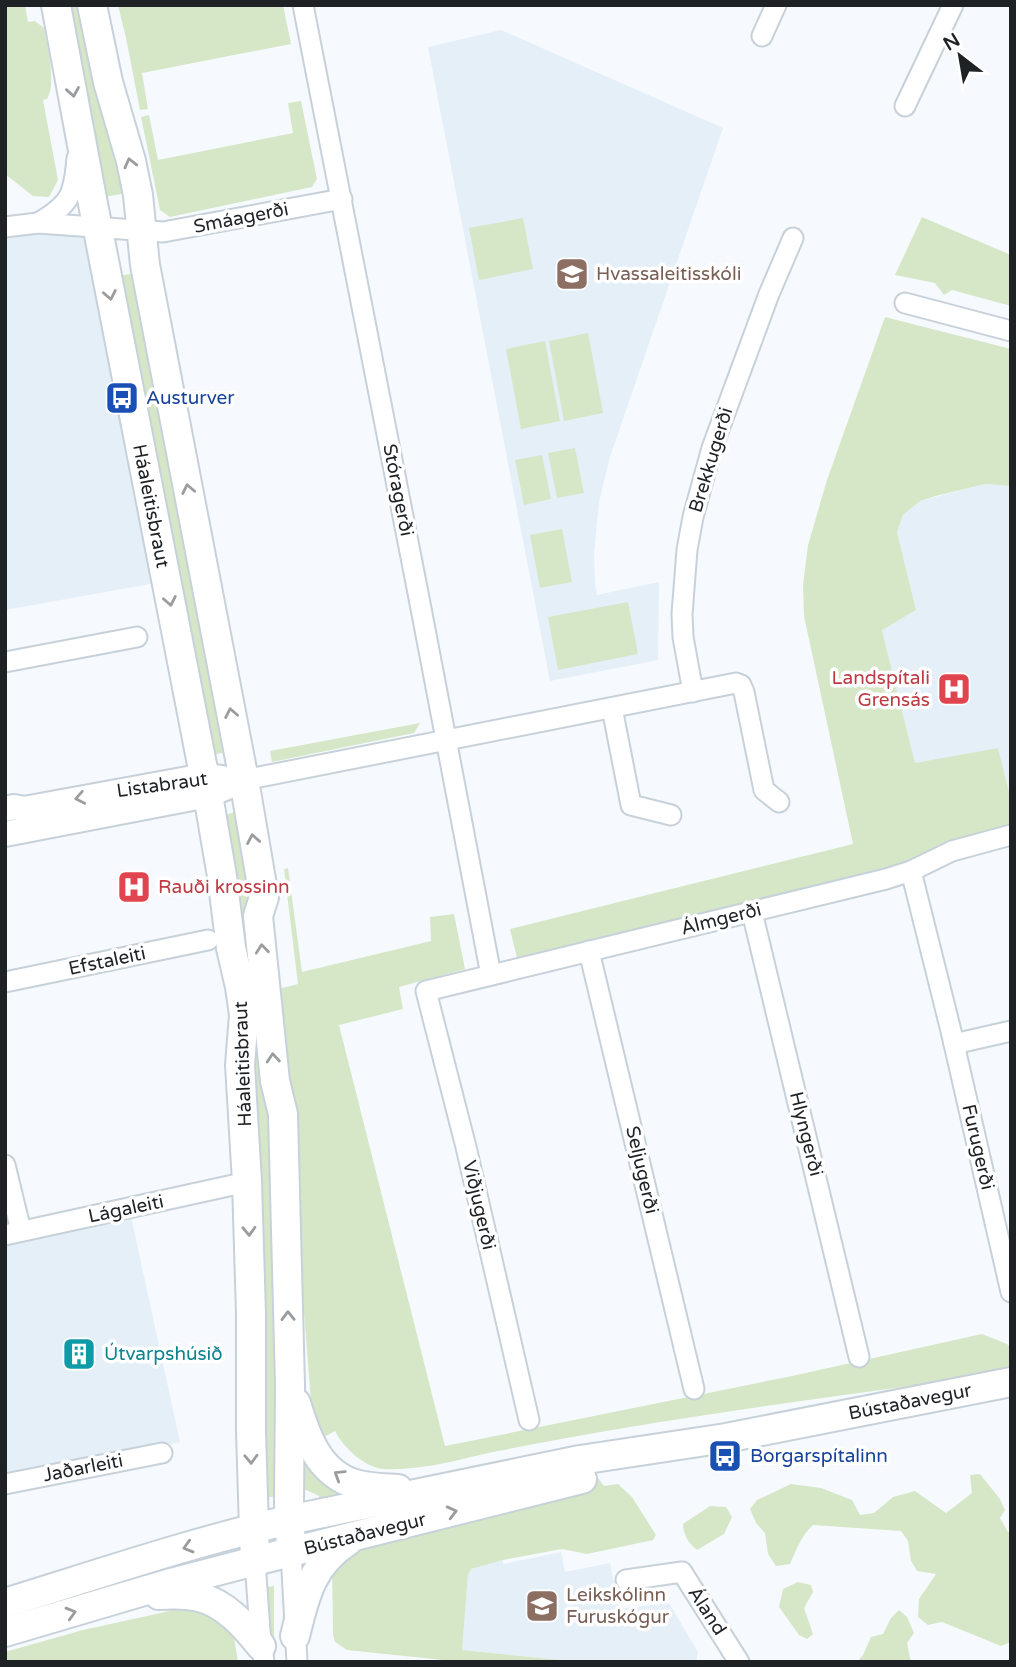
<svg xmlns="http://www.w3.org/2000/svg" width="1016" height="1667" font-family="'Varela Round',sans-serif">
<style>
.built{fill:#e5eff8}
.green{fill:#d6e7c8}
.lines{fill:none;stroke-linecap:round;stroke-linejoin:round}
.minor-casing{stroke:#c7d1da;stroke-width:23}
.tertiary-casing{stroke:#c7d1da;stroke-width:28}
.secondary-casing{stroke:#c7d1da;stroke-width:32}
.minor{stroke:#fff;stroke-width:19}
.tertiary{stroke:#fff;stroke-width:24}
.secondary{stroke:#fff;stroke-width:28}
.oneway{stroke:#9a9c9d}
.labels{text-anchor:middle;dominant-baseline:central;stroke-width:7;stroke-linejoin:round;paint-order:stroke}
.street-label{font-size:19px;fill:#1e2225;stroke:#fff}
.education-label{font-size:19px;fill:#785e54;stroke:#fff;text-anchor:start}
.transit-label{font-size:19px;fill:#164399;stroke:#fff;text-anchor:start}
.health-label{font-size:19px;fill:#be3a42;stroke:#fff;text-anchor:end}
.culture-label{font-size:19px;fill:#0d838f;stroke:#fff;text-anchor:start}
</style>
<rect width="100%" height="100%" fill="#f6fafe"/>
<g class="built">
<polygon points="501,30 723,128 623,419 610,457 599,502 594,554 595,583 597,595 659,582 658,660 550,681 428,47"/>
<polygon points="91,227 161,582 5,610 5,233"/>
<polygon points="985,484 1011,486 1011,800 998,748 915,764 882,629 916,610 897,532 903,515 920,501"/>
<polygon points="130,1212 180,1442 5,1480 5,1237"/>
<polygon points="561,1552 565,1572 610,1563 619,1609 669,1603 695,1647 698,1653 696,1662 581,1662 462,1650 468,1575 471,1569 503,1560 503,1564"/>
</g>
<g class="green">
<path d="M5,5H25L28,22L35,21L44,28C47,45 57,84 47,99L43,100L58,180L49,197L33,196L5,174Z"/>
<polygon points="65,5 85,5 127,193 104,197"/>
<polygon points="118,5 283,5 291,44 142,73 148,109 140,110 126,38"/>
<polygon points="301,101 317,179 312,187 170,217 160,210 141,117 149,115 158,160 293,133 288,103"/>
<polygon points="922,217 1011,255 1011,306 952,290 944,295 935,283 895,275"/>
<polygon points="523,218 533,269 479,280 469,228"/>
<polygon points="136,273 227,752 211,755 112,277"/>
<polygon points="885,317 1011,349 1011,486 985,484 936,496 920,501 903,515 897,532 916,610 882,630 915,763 998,748 1011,800 1011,830 924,861 518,962 510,929 853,844 804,616 803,585 808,545 827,480"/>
<polygon points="588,333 603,413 564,421 549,341"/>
<polygon points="545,341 560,421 521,429 506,349"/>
<polygon points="575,448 584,493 557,498 548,453"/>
<polygon points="542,455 551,499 524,505 515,460"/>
<polygon points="562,529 572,582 540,588 530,535"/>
<polygon points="628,602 638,654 558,670 548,617"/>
<polygon points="420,723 414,733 272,762 270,751"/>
<polygon points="237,811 257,942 270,1081 279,1495 263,1499 223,816"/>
<path d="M288,868L302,972L431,941L430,917L454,914L465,969L399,987L403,1009L339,1025L445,1446L792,1376L982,1334L1007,1344L1011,1348V1373C880,1390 748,1407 618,1429C576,1436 534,1444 493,1452C457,1460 420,1471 383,1469C364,1467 343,1447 335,1431L317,1441L313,1427L300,1262L275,1000L282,988L298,984L284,869Z"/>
<polygon points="302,1437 360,1491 319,1501 319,1496 306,1490 300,1491"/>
<path d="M980,1474L1000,1499L1005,1510L1000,1518L1008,1532H1011V1642L1001,1646L942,1622L928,1625L918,1617L919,1599L936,1574L917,1571L911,1561L908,1541L901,1531L813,1525C802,1535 796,1550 790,1564L776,1566L768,1554L765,1533L756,1523L750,1509L757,1500L791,1484L821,1488L852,1500L860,1515L874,1513L893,1497L915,1491L946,1513L972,1493L970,1475Z"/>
<polygon points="598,1478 604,1486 618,1484 632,1497 656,1535 653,1540 587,1554 562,1549 503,1560 471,1569 468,1575 462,1650 581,1662 462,1662 347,1650 335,1642 333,1635 332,1560 364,1539"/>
<path d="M710,1506L726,1507L732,1517L724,1534L697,1550C688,1543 683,1534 683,1524Z"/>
<polygon points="798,1582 811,1585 813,1592 804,1608 813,1634 807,1639 799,1635 779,1607 783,1589"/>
<polygon points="274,1586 274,1643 271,1641 263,1588"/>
<polygon points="206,1603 233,1631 238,1662 5,1662 5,1652 83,1630"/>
<polygon points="899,1610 907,1617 914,1633 907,1643 911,1662 857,1662 863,1655 871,1637 883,1634 891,1618"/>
</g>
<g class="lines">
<defs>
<g id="minor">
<polyline points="303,5 419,598 491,975"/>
<polyline points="762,36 776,5"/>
<polyline points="905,106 953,5"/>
<path d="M38,223C71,204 74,194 77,158"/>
<polyline points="5,227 38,223 163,232 342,199"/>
<polyline points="905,303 1011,331"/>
<polyline points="5,662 137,637"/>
<polyline points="693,692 683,637 682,614 687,550 693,517 712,448 769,294 793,238"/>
<polyline points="612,708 631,805 671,815"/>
<polyline points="244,780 736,683 741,685 744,692 764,790 779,802"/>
<polyline points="911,871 951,1031 1011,1292"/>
<polyline points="752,912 859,1357"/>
<polyline points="589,951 694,1389"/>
<polyline points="5,982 208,940"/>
<polyline points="954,1044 1011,1031"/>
<polyline points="5,1165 21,1231"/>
<polyline points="5,1235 247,1182"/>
<polyline points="529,1420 466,1147 426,991 886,879 911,871 952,851 1011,835"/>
<polyline points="5,1484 162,1453"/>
<polyline points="291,1552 297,1662"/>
<polyline points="255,1561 260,1631 264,1662"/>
<polyline points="626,1580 682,1572 739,1662"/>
</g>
<g id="tertiary">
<polyline points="5,809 14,807 24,809 204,776 222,778"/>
<polyline points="5,834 208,795 244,780"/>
</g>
<g id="secondary">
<polyline points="56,5 93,204 208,795 222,876 231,948 240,987 244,1015 240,1065 247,1182 251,1314 251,1432 255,1561"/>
<polyline points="92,5 108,82 131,161 138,195 145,265 244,780 264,897 258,916 275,1081 283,1114 290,1385 289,1503 291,1552"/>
<path d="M296,1403C306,1436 318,1473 355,1484C368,1488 384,1488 398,1489"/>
<path d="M159,1595C172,1594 186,1594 199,1597C225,1603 245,1626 261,1646"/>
<path d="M5,1603C99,1574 193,1542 289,1520L580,1460L726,1438L1011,1382"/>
<polyline points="5,1632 171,1583 255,1561 582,1479"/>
<path d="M295,1636C305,1596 311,1565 348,1541"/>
</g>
</defs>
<use href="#minor" class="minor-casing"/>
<use href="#tertiary" class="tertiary-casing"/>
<use href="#secondary" class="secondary-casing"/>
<use href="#minor" class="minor"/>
<use href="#tertiary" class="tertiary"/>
<use href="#secondary" class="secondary"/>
</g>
<defs><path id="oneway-chevron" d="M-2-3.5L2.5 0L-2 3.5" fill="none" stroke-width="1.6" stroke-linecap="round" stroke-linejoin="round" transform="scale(1.75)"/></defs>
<g class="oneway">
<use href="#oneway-chevron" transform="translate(73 92) rotate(80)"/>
<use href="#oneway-chevron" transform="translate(130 163) rotate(-104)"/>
<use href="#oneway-chevron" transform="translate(110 295) rotate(79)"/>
<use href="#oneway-chevron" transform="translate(188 489) rotate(-101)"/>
<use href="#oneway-chevron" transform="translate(170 601) rotate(79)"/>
<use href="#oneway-chevron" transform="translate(231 713) rotate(-101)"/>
<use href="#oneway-chevron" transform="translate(80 798) rotate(169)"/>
<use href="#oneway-chevron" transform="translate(253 839) rotate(-100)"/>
<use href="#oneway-chevron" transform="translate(262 949) rotate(-96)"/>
<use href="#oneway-chevron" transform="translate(273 1058) rotate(-95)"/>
<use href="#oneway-chevron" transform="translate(249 1231) rotate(88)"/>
<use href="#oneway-chevron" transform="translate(288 1316) rotate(-91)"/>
<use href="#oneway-chevron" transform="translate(251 1459) rotate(88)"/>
<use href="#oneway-chevron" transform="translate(339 1475) rotate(-148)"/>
<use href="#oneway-chevron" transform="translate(452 1512) rotate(-14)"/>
<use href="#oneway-chevron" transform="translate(188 1547) rotate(164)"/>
<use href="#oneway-chevron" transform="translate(71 1613) rotate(-16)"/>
</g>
<defs>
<symbol id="school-square" viewBox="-11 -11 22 22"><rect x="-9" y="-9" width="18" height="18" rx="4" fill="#8d6e63" stroke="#fff"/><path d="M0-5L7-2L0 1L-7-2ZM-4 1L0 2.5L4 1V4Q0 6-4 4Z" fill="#fff"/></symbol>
<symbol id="bus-square" viewBox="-11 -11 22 22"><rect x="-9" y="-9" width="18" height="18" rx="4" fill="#1a4fb4" stroke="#fff"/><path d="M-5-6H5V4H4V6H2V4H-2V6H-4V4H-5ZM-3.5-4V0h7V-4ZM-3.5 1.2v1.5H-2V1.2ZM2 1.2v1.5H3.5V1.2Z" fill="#fff"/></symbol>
<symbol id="hospital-square" viewBox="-11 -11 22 22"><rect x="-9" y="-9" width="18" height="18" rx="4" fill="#e0444e" stroke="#fff"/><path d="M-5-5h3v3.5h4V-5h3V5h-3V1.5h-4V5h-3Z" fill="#fff"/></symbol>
<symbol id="building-square" viewBox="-11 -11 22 22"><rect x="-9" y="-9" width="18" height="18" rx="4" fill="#0f9aa8" stroke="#fff"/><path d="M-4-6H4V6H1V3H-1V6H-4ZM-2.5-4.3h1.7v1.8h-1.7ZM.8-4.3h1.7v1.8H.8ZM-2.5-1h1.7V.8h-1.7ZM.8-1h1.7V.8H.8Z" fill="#fff"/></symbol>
</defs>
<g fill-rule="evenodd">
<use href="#school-square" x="553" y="255" width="38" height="38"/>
<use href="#bus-square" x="103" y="379" width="38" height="38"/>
<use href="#hospital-square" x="935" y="670" width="38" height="38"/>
<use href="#hospital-square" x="115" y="868" width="38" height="38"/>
<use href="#building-square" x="60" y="1335" width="38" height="38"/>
<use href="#bus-square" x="706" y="1437" width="38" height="38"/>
<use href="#school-square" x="523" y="1587" width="38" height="38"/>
</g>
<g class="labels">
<g class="street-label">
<text transform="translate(241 218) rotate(-11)">Smáagerði</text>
<text transform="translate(711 460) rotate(-73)">Brekkugerði</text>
<text transform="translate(398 490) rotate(79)">Stóragerði</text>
<text transform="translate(151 506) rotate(79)">Háaleitisbraut</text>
<text transform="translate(162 785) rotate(-8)">Listabraut</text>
<text transform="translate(721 919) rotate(-14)">Álmgerði</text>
<text transform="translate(107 961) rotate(-12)">Efstaleiti</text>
<text transform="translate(243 1064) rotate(-92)">Háaleitisbraut</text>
<text transform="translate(806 1134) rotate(76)">Hlyngerði</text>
<text transform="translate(978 1147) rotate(77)">Furugerði</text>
<text transform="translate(642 1170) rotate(77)">Seljugerði</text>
<text transform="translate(479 1205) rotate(77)">Viðjugerði</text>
<text transform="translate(126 1209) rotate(-12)">Lágaleiti</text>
<text transform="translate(910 1402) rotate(-11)">Bústaðavegur</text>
<text transform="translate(83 1468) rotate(-11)">Jaðarleiti</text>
<text transform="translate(365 1534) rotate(-14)">Bústaðavegur</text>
<text transform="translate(707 1611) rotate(57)">Áland</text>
</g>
<g class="education-label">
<text x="596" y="274">Hvassaleitisskóli</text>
<text x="566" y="1595">Leikskólinn<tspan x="566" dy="22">Furuskógur</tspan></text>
</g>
<g class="transit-label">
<text x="146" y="398">Austurver</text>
<text x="750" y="1456">Borgarspítalinn</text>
</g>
<g class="health-label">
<text x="930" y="678">Landspítali<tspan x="930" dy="22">Grensás</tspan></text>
<text x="158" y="887" text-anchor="start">Rauði krossinn</text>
</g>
<g class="culture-label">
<text x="104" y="1354">Útvarpshúsið</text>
</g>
</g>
<rect width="1016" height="1667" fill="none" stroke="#1e2225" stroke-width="14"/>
<g transform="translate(960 56) rotate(329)" stroke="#ffffff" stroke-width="5" paint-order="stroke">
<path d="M0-5L12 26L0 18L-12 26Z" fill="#1e2225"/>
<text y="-10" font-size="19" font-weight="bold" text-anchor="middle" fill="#1e2225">N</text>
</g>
</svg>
